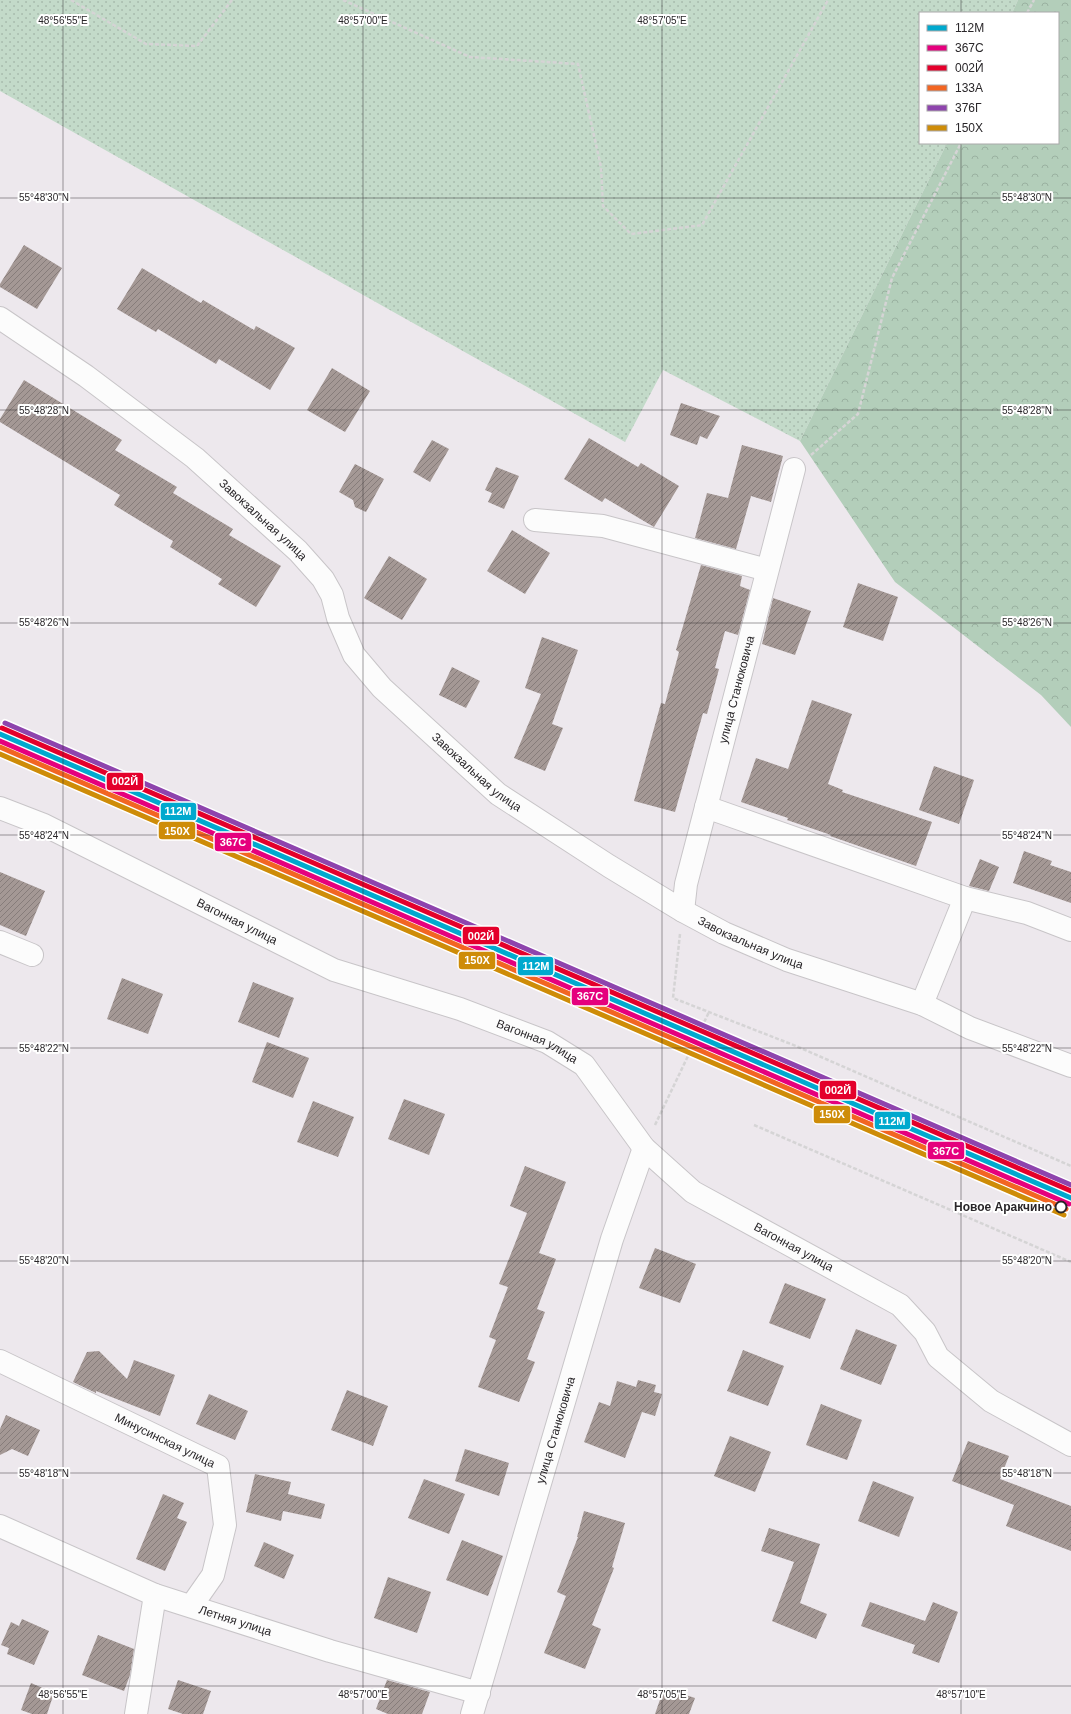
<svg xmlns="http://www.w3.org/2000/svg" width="1071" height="1714" font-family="Arial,sans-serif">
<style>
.grass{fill:url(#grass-dots)}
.forest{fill:url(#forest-crowns)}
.building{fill:url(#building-hatch)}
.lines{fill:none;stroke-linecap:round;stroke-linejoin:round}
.minor-casing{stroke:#c8c5c8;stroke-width:24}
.path{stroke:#d5d4d5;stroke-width:2.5;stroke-dasharray:4 2;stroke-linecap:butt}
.minor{stroke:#fcfcfc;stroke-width:22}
.rail-casing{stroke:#bcbbbc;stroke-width:4.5}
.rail{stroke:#fff;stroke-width:3;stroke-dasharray:9;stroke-linecap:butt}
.rail-1-casing{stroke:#fff;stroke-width:8}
.rail-2-casing{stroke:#fff;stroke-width:8}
.rail-3-casing{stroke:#fff;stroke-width:8}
.rail-4-casing{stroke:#fff;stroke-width:8}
.rail-5-casing{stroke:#fff;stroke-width:8}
.rail-6-casing{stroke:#fff;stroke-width:8}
.rail-1{stroke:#00a9ce;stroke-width:5}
.rail-2{stroke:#e5007d;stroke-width:5}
.rail-3{stroke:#e4002b;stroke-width:5}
.rail-4{stroke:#f26522;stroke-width:5}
.rail-5{stroke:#8e44ad;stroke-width:5}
.rail-6{stroke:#ce8c08;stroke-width:5}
.ticks{fill:none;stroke:#292629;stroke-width:1;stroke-opacity:0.45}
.stop-dot{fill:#fff;stroke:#292629;stroke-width:2}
.labels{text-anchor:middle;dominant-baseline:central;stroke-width:4;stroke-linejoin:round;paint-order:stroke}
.street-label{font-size:12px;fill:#292629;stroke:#fff}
.stop-label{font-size:12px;font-weight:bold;fill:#292629;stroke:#fff;text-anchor:end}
.ticks-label{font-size:10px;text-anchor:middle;fill:#292629;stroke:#fff;stroke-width:4;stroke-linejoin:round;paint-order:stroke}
.line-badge{stroke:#fff;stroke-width:1.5}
.badge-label{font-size:11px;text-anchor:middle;font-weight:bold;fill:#fff}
</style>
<defs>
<pattern id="grass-dots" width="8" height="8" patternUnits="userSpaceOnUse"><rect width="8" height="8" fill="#c3dac9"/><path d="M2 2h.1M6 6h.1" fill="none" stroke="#a8bbad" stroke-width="1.8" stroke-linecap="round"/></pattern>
<pattern id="forest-crowns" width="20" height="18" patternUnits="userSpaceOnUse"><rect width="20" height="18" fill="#b3ceba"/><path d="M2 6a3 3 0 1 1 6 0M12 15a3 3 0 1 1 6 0" fill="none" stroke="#9ab1a0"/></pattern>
<pattern id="building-hatch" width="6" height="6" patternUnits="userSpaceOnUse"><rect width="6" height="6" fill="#a49895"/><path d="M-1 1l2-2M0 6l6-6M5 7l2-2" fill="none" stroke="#867c7a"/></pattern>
</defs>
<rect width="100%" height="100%" fill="#ede8ed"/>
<polygon class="grass" points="0,0 1018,0 1012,13 920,13 920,143 947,143 800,441 663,370 625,442 0,91"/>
<polygon class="forest" points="1018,0 1071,0 1071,727 1041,695 895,582 800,441 947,143 1058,143 1058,13 1012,13"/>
<g class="building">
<polygon points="24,245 62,268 37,309 0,287 0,284"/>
<polygon points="142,268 201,303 203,300 254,330 256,326 295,348 270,390 219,359 216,364 158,329 156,332 117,309"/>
<polygon points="332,368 370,391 345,432 307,410"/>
<polygon points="24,380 122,440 115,450 177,487 173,493 233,529 229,535 281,566 256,607 218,584 222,579 170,547 173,541 114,505 120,495 0,422 0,419"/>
<polygon points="681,403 720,416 707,439 700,436 697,445 670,435"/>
<polygon points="589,438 638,467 641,463 679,486 654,527 605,498 602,502 564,479"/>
<polygon points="432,440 449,449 430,482 413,472"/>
<polygon points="742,445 783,456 771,502 751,496 736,549 695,538 707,493 728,498"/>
<polygon points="355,464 384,479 366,512 355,507 353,500 339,492"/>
<polygon points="496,467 519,476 504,509 488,502 492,493 485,490"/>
<polygon points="512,530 550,553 525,594 487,571"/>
<polygon points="389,556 427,579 402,620 364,598"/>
<polygon points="701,565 742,576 740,586 750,590 738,635 725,631 715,668 719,669 707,714 703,713 675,812 634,801 661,703 665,704 679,652 676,650"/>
<polygon points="858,583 898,597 883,641 843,627"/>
<polygon points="773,598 811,611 795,655 762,644"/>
<polygon points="542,637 578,650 552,724 563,728 545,771 514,758 541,694 525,688"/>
<polygon points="452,667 480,681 466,708 439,695"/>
<polygon points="812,700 852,714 828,784 843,790 842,792 932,822 916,866 830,836 831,835 787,820 788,818 741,802 756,758 788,769"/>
<polygon points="934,766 974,780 959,824 919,810"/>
<polygon points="1024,851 1052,861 1050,865 1071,872 1071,903 1013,883"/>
<polygon points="980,859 999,867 989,891 969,886"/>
<polygon points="0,872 45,891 26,936 0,925"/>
<polygon points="122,978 163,994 148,1034 107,1019"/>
<polygon points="253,982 294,998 279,1038 238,1022"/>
<polygon points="267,1042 309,1058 293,1098 252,1082"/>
<polygon points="404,1099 445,1114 429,1155 388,1139"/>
<polygon points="313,1101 354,1117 338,1157 297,1142"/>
<polygon points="525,1166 566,1182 539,1253 556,1259 537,1309 545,1312 527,1359 535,1362 519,1402 478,1387 496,1340 489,1337 508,1287 499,1284 527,1213 510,1206"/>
<polygon points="655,1248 696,1264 680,1303 639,1288"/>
<polygon points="785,1283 826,1299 810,1339 769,1323"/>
<polygon points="856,1329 897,1345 881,1385 840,1369"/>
<polygon points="743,1350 784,1366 768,1406 727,1391"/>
<polygon points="99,1351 127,1379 134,1360 175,1375 160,1416 96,1391 96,1393 73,1382 87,1352"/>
<polygon points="638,1380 656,1385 654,1392 662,1394 655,1416 642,1412 625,1458 584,1442 599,1402 610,1406 617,1381 636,1387"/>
<polygon points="347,1390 388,1406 373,1446 331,1430"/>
<polygon points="209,1394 248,1411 235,1440 196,1424"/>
<polygon points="821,1404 862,1420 847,1460 806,1445"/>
<polygon points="6,1415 40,1430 28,1456 12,1449 0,1455 0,1429"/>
<polygon points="730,1436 771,1452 755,1492 714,1476"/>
<polygon points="968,1441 1009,1456 1000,1479 1071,1506 1071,1551 1006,1526 1014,1505 952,1481"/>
<polygon points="465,1449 509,1463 499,1496 455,1481"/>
<polygon points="255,1474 291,1482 288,1494 325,1504 321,1519 283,1511 281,1521 246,1512"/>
<polygon points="424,1479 465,1494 449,1534 408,1518"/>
<polygon points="873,1481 914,1497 899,1537 858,1521"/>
<polygon points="163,1494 184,1503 177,1518 187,1522 165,1571 136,1559"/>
<polygon points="584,1511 625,1523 612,1567 614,1568 592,1625 601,1629 585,1669 544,1653 566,1596 557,1592 578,1537 577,1537"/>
<polygon points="769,1528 820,1544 800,1603 827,1614 816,1639 772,1621 794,1562 761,1551"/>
<polygon points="462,1540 503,1556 488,1596 446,1580"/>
<polygon points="264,1542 294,1555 284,1579 254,1566"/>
<polygon points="388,1577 431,1592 417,1633 374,1618"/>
<polygon points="870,1602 925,1621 933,1602 958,1612 939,1663 912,1653 915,1645 861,1626"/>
<polygon points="22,1619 49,1631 34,1665 7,1654 9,1648 1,1645 11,1622 19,1626"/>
<polygon points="98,1635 134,1649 130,1675 124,1691 82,1675"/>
<polygon points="178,1680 211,1691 203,1714 183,1714 168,1709"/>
<polygon points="387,1680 430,1692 422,1714 388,1714 376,1709"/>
<polygon points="31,1683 54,1693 47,1714 32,1714 21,1710"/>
<polygon points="664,1688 695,1698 689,1714 655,1714"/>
</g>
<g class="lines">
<defs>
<g id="minor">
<path id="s1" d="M0,318L86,376L195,458L298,551L323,579L332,595L338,618L354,655L382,688L498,794L609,866L683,911L724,933L787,960L922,1004L970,1028L1071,1066"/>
<polyline points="535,520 603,526 767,570"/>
<polyline points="706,807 965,898 1027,913 1071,930"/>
<path id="s2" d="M0,808L44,825L334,970L460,1009L547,1042L584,1065L644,1148L693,1192L900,1305L925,1332L938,1357L991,1401L1071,1445"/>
<path id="s3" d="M683,911L686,884L794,469"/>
<polyline points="0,942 32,955"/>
<polyline points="922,1004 965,898"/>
<path id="s4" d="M0,1361L218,1466L225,1525L213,1575L192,1605"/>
<path id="s5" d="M0,1526L155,1595L330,1651L479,1693"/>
<polyline points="136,1714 155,1595"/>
<path id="s6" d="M472,1714L612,1239L644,1148"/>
</g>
</defs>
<use href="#minor" class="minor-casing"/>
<g class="path">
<polyline points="71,0 146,44 197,46 232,0"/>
<polyline points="343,0 470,57 578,64 601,167 603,206 631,234 702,225 828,0"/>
<polyline points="1027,13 1034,0"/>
<polyline points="811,455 858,414 892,278 961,143"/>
<polyline points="680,934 673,998 796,1046 1071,1166"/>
<polyline points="655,1125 709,1012"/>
<polyline points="754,1125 1071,1262"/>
</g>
<use href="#minor" class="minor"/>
<defs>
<polyline id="rail" points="0,755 435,944"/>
</defs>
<use href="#rail" class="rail-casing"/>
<use href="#rail" class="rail"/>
<defs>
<polyline id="rail-1" points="0,734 1071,1198"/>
<polyline id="rail-2" points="0,741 1069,1204"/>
<polyline id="rail-3" points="2,728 1071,1191"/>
<polyline id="rail-4" points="0,747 1066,1209"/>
<polyline id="rail-5" points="5,723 1071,1185"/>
<polyline id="rail-6" points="0,754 1064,1215"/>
</defs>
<use href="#rail-1" class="rail-1-casing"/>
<use href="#rail-2" class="rail-2-casing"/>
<use href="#rail-3" class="rail-3-casing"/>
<use href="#rail-4" class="rail-4-casing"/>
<use href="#rail-5" class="rail-5-casing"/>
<use href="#rail-6" class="rail-6-casing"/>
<use href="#rail-1" class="rail-1"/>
<use href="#rail-2" class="rail-2"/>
<use href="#rail-3" class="rail-3"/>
<use href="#rail-4" class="rail-4"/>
<use href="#rail-5" class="rail-5"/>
<use href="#rail-6" class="rail-6"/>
</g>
<path class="ticks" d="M63,0V1714M363,0V1714M662,0V1714M961,0V13M961,143V1714M0,198H1071M0,410H1071M0,623H1071M0,835H1071M0,1048H1071M0,1261H1071M0,1473H1071M0,1686H1071"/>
<circle class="stop-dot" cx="1061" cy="1207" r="5.5"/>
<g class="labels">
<g class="street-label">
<text stroke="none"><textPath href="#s1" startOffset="332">Завокзальная улица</textPath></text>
<text stroke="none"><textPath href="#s3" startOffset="228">улица Станюковича</textPath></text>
<text stroke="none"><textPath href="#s1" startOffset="669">Завокзальная улица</textPath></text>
<text stroke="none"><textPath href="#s2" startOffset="263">Вагонная улица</textPath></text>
<text stroke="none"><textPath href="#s1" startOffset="993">Завокзальная улица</textPath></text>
<text stroke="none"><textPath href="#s2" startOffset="587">Вагонная улица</textPath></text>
<text stroke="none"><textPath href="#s2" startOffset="923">Вагонная улица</textPath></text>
<text stroke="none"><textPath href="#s6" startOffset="296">улица Станюковича</textPath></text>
<text stroke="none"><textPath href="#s4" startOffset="183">Минусинская улица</textPath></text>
<text stroke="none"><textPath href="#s5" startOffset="254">Летняя улица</textPath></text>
</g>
<g class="stop-label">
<text x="1052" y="1207">Новое Аракчино</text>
</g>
</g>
<g class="ticks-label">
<text x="63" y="24">48°56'55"E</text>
<text x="363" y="24">48°57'00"E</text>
<text x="662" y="24">48°57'05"E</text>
<text x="44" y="201">55°48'30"N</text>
<text x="1027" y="201">55°48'30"N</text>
<text x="44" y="414">55°48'28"N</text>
<text x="1027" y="414">55°48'28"N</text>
<text x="44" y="626">55°48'26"N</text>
<text x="1027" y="626">55°48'26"N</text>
<text x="44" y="839">55°48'24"N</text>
<text x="1027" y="839">55°48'24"N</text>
<text x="44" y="1052">55°48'22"N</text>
<text x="1027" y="1052">55°48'22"N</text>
<text x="44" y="1264">55°48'20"N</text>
<text x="1027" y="1264">55°48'20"N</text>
<text x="44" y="1477">55°48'18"N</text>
<text x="1027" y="1477">55°48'18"N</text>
<text x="63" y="1698">48°56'55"E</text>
<text x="363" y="1698">48°57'00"E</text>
<text x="662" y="1698">48°57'05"E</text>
<text x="961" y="1698">48°57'10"E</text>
</g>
<g class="line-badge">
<rect x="106" y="772" width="38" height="19" rx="4" fill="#e4002b"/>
<rect x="160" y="802" width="37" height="19" rx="4" fill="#00a9ce"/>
<rect x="158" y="821" width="38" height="19" rx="4" fill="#ce8c08"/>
<rect x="214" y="832" width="38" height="20" rx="4" fill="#e5007d"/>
<rect x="462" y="926" width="38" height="19" rx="4" fill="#e4002b"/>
<rect x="458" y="951" width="38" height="19" rx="4" fill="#ce8c08"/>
<rect x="517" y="956" width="37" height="20" rx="4" fill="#00a9ce"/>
<rect x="571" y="987" width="38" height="19" rx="4" fill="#e5007d"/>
<rect x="819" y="1080" width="38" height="20" rx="4" fill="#e4002b"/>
<rect x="813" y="1105" width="38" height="19" rx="4" fill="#ce8c08"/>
<rect x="874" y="1111" width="37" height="19" rx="4" fill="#00a9ce"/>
<rect x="927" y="1141" width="38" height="19" rx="4" fill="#e5007d"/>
</g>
<g class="badge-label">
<text x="125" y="785">002Й</text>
<text x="178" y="815">112М</text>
<text x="177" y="835">150Х</text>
<text x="233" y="846">367С</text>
<text x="481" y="940">002Й</text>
<text x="477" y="964">150Х</text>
<text x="536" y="970">112М</text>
<text x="590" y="1000">367С</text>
<text x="838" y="1094">002Й</text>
<text x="832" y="1118">150Х</text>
<text x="892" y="1125">112М</text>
<text x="946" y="1155">367С</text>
</g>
<rect x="919" y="12" width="140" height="132" fill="#ffffff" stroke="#a9a8a9"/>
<rect x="927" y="25" width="20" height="6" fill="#00a9ce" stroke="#a9a8a9"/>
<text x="955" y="32" font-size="12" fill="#292629">112М</text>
<rect x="927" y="45" width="20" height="6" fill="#e5007d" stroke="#a9a8a9"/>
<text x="955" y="52" font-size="12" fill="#292629">367С</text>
<rect x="927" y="65" width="20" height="6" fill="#e4002b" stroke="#a9a8a9"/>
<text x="955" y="72" font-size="12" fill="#292629">002Й</text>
<rect x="927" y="85" width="20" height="6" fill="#f26522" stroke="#a9a8a9"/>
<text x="955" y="92" font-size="12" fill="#292629">133А</text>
<rect x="927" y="105" width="20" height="6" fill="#8e44ad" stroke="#a9a8a9"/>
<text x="955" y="112" font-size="12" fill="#292629">376Г</text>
<rect x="927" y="125" width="20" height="6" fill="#ce8c08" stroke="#a9a8a9"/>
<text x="955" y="132" font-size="12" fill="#292629">150Х</text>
</svg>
